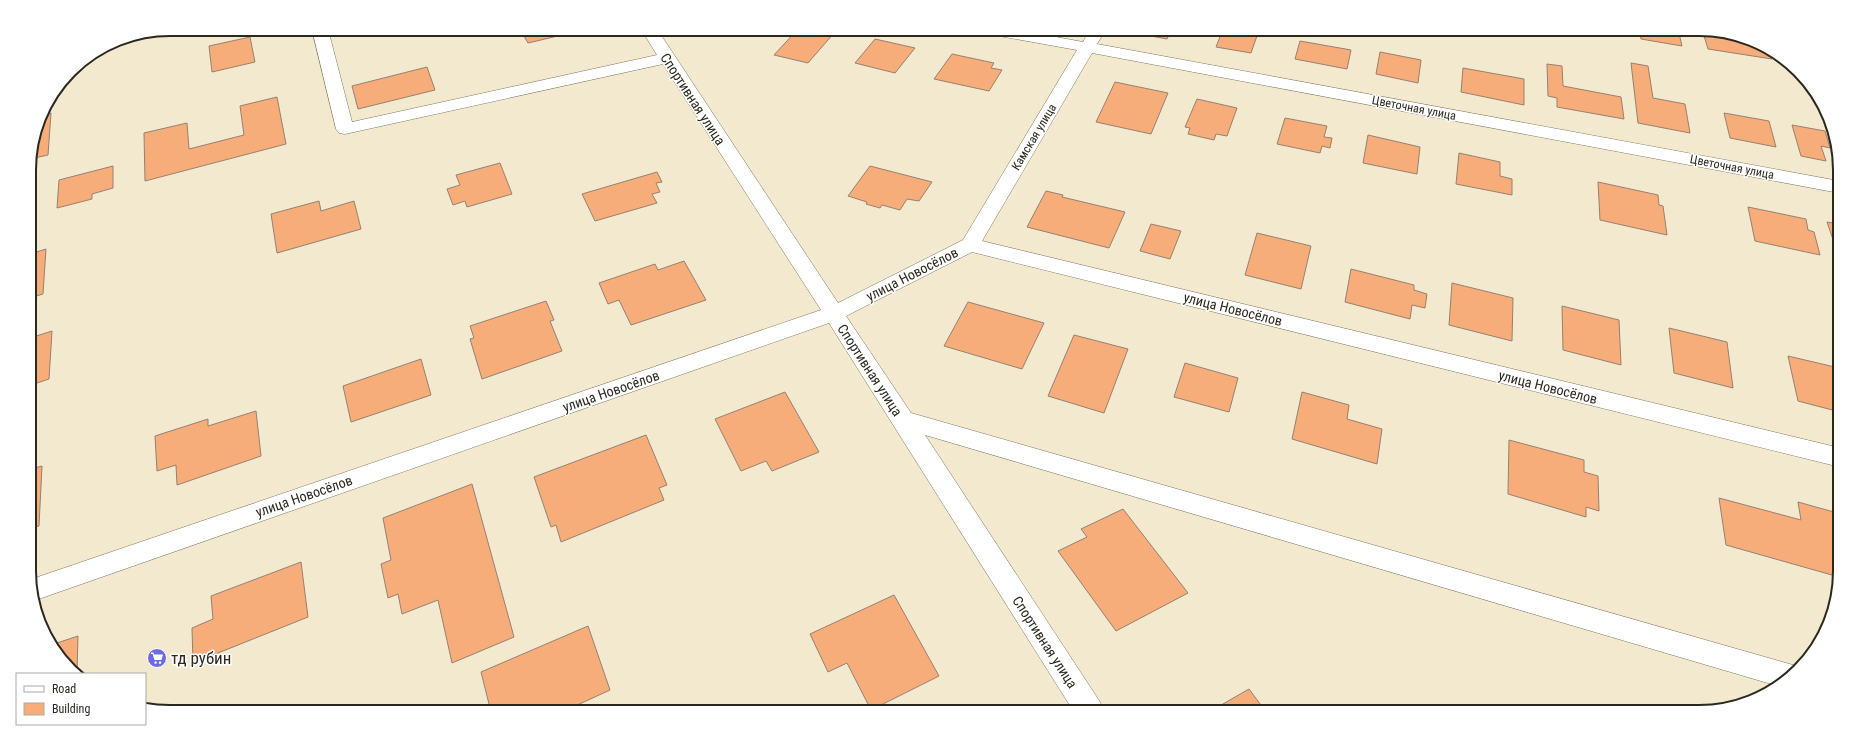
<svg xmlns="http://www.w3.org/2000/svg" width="1869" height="741" font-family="'Roboto Condensed',sans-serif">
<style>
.building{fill:#f6ad79;stroke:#978071}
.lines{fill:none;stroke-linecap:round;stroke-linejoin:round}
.street-casing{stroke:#7e755e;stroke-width:1}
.street{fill:#fff;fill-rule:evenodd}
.labels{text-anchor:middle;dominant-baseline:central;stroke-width:3;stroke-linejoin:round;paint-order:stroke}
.far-street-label{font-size:12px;fill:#2b281e;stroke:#fff}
.street-label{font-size:14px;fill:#2b281e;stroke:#fff}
.near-poi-label{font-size:17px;fill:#2b281e;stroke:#fff;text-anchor:start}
.rim{fill:none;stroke:#2b281e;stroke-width:2}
</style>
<rect width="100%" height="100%" fill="#f2e9cf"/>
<g class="building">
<polygon points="210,29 232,29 210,34"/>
<polygon points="520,29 577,29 579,31 528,43"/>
<polygon points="717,29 743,29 739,34"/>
<polygon points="798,29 816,29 834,33 808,63 774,55"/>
<polygon points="1137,29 1172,29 1167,39 1135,33"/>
<polygon points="1223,29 1259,30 1251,53 1216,47"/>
<polygon points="1639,29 1678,29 1682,46 1641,39"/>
<polygon points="1702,29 1745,37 1768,48 1772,59 1708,49"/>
<polygon points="250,37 255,62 212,72 209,46"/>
<polygon points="875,39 915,48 895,73 855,63"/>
<polygon points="1300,41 1351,50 1347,69 1295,59"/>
<polygon points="1380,52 1421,60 1418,83 1376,74"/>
<polygon points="952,54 994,63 991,68 1002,70 989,91 934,79"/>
<polygon points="1631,63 1648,66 1653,98 1685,104 1690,133 1638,123"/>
<polygon points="1547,64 1562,66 1563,86 1621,97 1624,119 1557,107 1557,98 1548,96"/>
<polygon points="427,67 435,90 358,109 352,86"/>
<polygon points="1463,68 1524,79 1524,105 1461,92"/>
<polygon points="1115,82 1168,93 1151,134 1096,122"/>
<polygon points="277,97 286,144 145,181 144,133 187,123 189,149 244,135 240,106"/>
<polygon points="1197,99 1237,108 1227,136 1216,134 1214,140 1188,134 1190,128 1185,127"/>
<polygon points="51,113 48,155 30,159 41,116"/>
<polygon points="1724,113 1769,121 1776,147 1730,138"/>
<polygon points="1285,118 1327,126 1324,137 1332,138 1330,148 1322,146 1320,153 1277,144"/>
<polygon points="1792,125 1825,131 1830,148 1821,146 1826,161 1801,156"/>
<polygon points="1368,135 1420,147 1417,174 1363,163"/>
<polygon points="1459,153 1500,162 1500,176 1512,179 1512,195 1456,184"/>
<polygon points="500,163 512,194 467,207 465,201 453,205 447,189 460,185 456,175"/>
<polygon points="113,166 113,188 92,194 92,199 57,208 59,180"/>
<polygon points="870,166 932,182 919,201 907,199 900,210 882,205 880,208 866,204 867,202 848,196"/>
<polygon points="657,172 662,182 656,183 660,192 652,194 657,203 595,221 582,194"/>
<polygon points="1598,182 1658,195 1659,205 1663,206 1667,235 1600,220"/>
<polygon points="1046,191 1063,195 1062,197 1125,212 1109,248 1027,227"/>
<polygon points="319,201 321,211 354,201 361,229 277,253 271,214"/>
<polygon points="1748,207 1806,219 1808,230 1814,232 1820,255 1755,241"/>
<polygon points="1827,222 1839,224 1839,257"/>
<polygon points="1151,224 1181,231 1170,259 1140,251"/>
<polygon points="1257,233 1311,246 1301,289 1245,275"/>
<polygon points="46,249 43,294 30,298 30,254"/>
<polygon points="684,261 706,300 631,325 619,300 608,304 599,283 655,264 658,270"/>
<polygon points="1351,269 1414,285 1414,290 1427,294 1425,308 1412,305 1410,319 1345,302"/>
<polygon points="1452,283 1513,298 1512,341 1449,325"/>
<polygon points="546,301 554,320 550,321 562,351 482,379 470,339 474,338 470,326"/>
<polygon points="968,302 1044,323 1022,369 944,346"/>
<polygon points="1562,306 1619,320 1621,365 1563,350"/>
<polygon points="1669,328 1727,342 1733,388 1674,373"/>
<polygon points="52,331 49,379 31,385 30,338"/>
<polygon points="1074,335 1128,349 1104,413 1048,396"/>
<polygon points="1788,356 1839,368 1840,412 1798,401"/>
<polygon points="421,359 431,395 351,422 343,386"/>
<polygon points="1185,363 1238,378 1229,412 1174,397"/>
<polygon points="785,392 819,452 772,471 766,461 741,471 715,419"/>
<polygon points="1302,392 1349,405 1347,419 1382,429 1377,464 1292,439"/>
<polygon points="256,411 261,456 177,485 176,465 157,471 155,436 208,419 208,426"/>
<polygon points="646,435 667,485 659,488 664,500 561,542 556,525 551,527 534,477"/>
<polygon points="1509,440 1584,460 1584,472 1598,476 1599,511 1586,507 1586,517 1508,494"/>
<polygon points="42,466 39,526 31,528 31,469"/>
<polygon points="472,484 514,637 452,663 438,600 402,614 398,594 388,598 381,564 391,560 383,518"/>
<polygon points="1719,498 1801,520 1798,502 1834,512 1840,537 1839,577 1726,545"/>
<polygon points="1123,509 1188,593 1116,631 1058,551 1087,537 1081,529"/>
<polygon points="301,562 308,617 193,663 192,628 213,619 211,596"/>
<polygon points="894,595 939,676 871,710 847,663 828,672 810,634"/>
<polygon points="588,626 610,690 562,712 491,712 481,672"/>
<polygon points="78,636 77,673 64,664 54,644"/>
<polygon points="1249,689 1266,712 1209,712"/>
</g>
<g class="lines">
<defs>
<polygon id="street" points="312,29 328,29 352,122 657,55 641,29 657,29 838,303 963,240 1077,50 988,34 983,32 980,29 1013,29 1083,42 1090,29 1106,29 1097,44 1839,181 1839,193 1092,53 982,241 1840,448 1840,467 972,252 846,316 911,413 1800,667 1785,683 1778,686 925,435 1100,702 1104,712 1074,712 829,323 33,601 32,579 821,310 663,64 345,134 339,133 336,129"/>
</defs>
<use href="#street" class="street-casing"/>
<use href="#street" class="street"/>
</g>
<defs>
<symbol id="supermarket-disc" viewBox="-11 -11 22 22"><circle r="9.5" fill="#6d69e3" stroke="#fff"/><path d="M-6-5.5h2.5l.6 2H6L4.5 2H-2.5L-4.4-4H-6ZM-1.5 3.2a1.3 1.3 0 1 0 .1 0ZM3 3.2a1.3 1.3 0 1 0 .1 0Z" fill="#fff"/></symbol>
</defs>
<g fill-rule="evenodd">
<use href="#supermarket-disc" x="146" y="647" width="22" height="22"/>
</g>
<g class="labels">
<g class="far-street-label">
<text transform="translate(1414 108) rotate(11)">Цветочная улица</text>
<text transform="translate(1034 137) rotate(-59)">Камская улица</text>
<text transform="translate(1732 167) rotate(11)">Цветочная улица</text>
</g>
<g class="street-label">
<text transform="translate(693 99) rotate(57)">Спортивная улица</text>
<text transform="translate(912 274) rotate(-27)">улица Новосёлов</text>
<text transform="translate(1233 309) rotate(14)">улица Новосёлов</text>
<text transform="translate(870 370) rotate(57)">Спортивная улица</text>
<text transform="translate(1548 387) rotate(14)">улица Новосёлов</text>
<text transform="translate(611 391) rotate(-19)">улица Новосёлов</text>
<text transform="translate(304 496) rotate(-19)">улица Новосёлов</text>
<text transform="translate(1045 642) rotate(57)">Спортивная улица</text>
</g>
<g class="near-poi-label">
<text x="171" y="658">тд рубин</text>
</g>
</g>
<path d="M0 0H1869V741H0ZM170 36H1699A134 134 0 0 1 1833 170V571A134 134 0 0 1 1699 705H170A134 134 0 0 1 36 571V170A134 134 0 0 1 170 36Z" fill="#fff" fill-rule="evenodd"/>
<path class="rim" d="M170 36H1699A134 134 0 0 1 1833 170V571A134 134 0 0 1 1699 705H170A134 134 0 0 1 36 571V170A134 134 0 0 1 170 36Z"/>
<rect x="16" y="673" width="130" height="52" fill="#ffffff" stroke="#aaa9a5"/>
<rect x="24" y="686" width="20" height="6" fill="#ffffff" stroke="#aaa9a5"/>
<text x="52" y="693" font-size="12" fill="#2b281e">Road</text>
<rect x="24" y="703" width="20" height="12" fill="#f6ad79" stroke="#aaa9a5"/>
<text x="52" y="713" font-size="12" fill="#2b281e">Building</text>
</svg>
